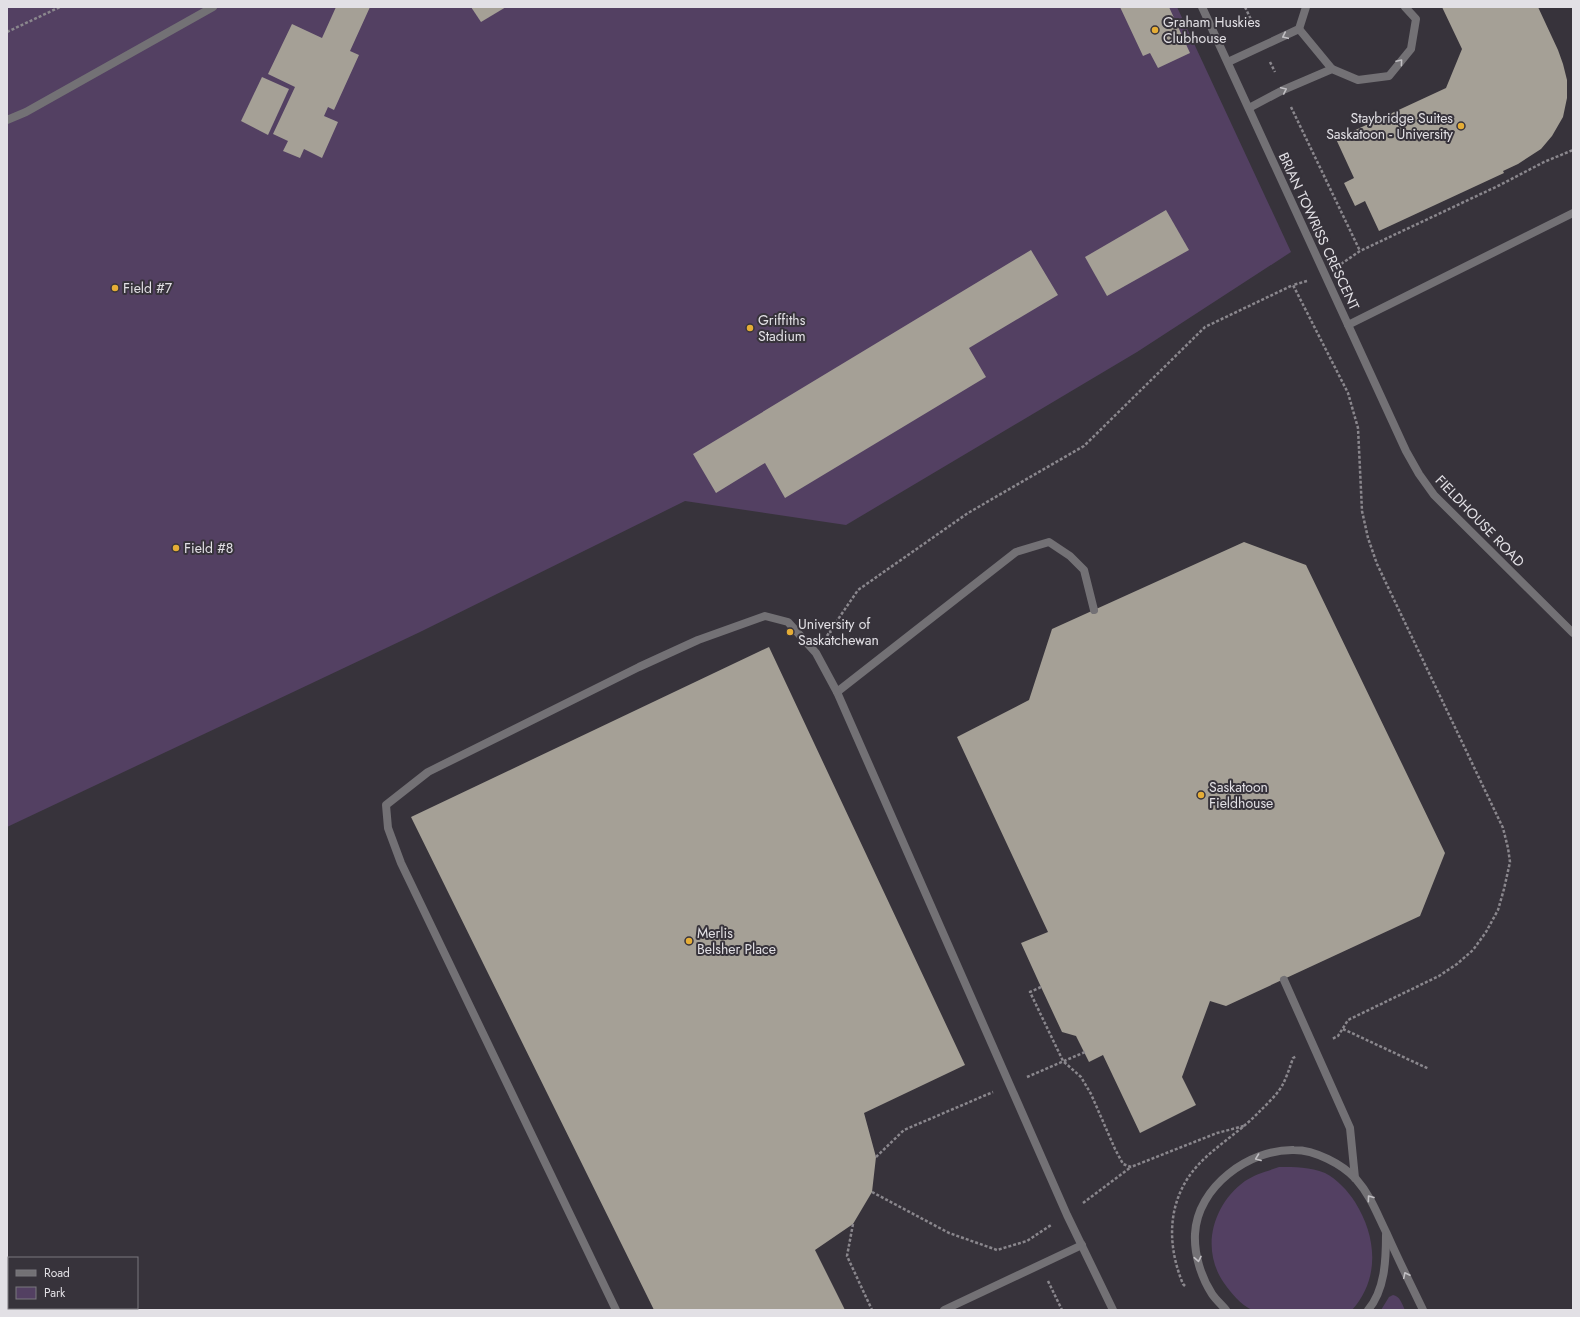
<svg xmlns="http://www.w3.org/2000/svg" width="1580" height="1317" font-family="Jost,sans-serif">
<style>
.green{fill:#534062}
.building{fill:#a5a096}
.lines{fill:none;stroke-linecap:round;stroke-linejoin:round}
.path{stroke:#8a878d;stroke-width:2.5;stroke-dasharray:3 2;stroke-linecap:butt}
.service{stroke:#737175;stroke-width:8}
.minor{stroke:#737175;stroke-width:8}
.oneway{stroke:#c1bfc3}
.poi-dot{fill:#e5ad36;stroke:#37333b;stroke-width:1.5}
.labels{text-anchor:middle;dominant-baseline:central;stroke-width:4;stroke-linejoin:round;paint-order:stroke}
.poi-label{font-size:14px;fill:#e2e0e5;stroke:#37333b;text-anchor:start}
.street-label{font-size:14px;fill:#e2e0e5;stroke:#37333b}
</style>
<rect width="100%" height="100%" fill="#37333b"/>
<g class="green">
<polygon points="7,7 1177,7 1291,252 1137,352 846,525 685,501 420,632 7,827"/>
<path d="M1279,1167C1295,1167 1310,1167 1325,1173C1337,1179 1348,1191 1355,1202C1377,1237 1380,1279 1352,1310H1252C1240,1304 1231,1293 1224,1283C1200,1249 1213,1204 1245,1181C1255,1174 1268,1171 1279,1167Z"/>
<path d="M1393,1295C1400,1296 1402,1304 1405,1310H1381L1389,1297Z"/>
</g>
<g class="building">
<polygon points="336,7 370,7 350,51 359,55 334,110 328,107 324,116 338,122 322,158 304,149 300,158 283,151 288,141 273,134 295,87 268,74 292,24 322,38"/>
<polygon points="471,7 506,7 481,22"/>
<polygon points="1120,7 1169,7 1190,53 1158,68 1150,53 1143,56"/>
<polygon points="1442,7 1538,7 1558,50 1563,64 1567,80 1567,98 1563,117 1552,136 1541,149 1518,164 1503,171 1504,173 1379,231 1365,201 1355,206 1344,183 1354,178 1336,139 1446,88 1462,49"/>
<polygon points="262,77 289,89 268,135 241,121"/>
<polygon points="1166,210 1189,250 1107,296 1085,257"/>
<polygon points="1031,250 1058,295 969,348 986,377 785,498 765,463 716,493 693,454"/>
<polygon points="1244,542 1306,565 1445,853 1420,916 1226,1006 1210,1001 1182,1077 1196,1105 1140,1133 1103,1055 1089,1062 1076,1036 1062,1032 1041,987 1021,943 1048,932 957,737 1029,700 1052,629"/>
<polygon points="769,647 965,1065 864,1113 876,1157 872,1192 853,1224 815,1250 845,1310 654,1310 411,817"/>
</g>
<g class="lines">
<g class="path">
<polyline points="1245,7 1255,28"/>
<polyline points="7,32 60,7"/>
<polyline points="1270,62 1275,72"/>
<polyline points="1291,107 1360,251"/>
<polyline points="1341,264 1360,251 1500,185 1544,162 1573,150"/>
<polyline points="1307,281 1293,285 1348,393 1358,428 1362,511 1368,538 1377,564 1503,828 1508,848 1510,862 1504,889 1498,910 1486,932 1473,950 1457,964 1439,976 1348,1020 1338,1036 1332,1039"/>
<polyline points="830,631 858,590 968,513 1084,446 1205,327 1293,285"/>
<polyline points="827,636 830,631 834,643"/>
<polyline points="1041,987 1030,992 1063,1061 1081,1077 1091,1094 1115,1149 1123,1164 1131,1167 1217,1133 1244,1126"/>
<polyline points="1343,1029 1429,1069"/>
<polyline points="1027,1077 1085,1052"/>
<polyline points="876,1157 904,1130 993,1092"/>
<polyline points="872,1192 949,1233 997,1250 1027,1241 1051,1225"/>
<polyline points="1083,1203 1131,1167"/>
<polyline points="853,1224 847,1256 872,1310"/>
<polyline points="1048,1281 1062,1310"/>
<path d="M1185,1286L1183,1284C1166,1243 1167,1198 1199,1164C1217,1145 1241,1131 1259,1112C1267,1104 1278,1094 1283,1084C1287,1076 1290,1067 1293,1058L1297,1056"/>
</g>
<g class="service">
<polyline points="1299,29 1332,69"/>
<polyline points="1228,62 1299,29 1306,7"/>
<polyline points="1249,108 1283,90 1332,69 1358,80 1389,76 1411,49 1416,19 1405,7"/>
<polyline points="7,120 26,112 213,7"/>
<polyline points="1094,610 1084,570 1070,556 1049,542 1016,552 837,692 1067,1215 1113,1310"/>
<polyline points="1284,980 1350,1128 1355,1178"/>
<polyline points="616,1310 401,863 388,828 386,805 428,772 639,667 698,640 765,616 788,622 816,653 837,692"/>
<polyline points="944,1310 1082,1245"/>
</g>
<g class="minor">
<polyline points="1202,7 1406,451 1419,474 1434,495 1573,633"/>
<polyline points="1348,325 1573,213"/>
<path d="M1226,1310C1222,1305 1216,1300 1212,1294C1201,1277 1194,1254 1195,1234C1197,1187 1249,1149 1294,1150C1315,1150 1342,1164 1356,1179C1371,1196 1377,1214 1387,1234C1398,1259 1411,1285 1423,1310"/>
<path d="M1368,1310C1385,1290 1386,1260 1386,1235"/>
</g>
</g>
<defs><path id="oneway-chevron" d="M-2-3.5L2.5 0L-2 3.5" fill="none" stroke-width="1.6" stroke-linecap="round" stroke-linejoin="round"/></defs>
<g class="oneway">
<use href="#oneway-chevron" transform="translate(1285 36) rotate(155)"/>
<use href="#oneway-chevron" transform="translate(1400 62) rotate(-50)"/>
<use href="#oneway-chevron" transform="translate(1284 90) rotate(-25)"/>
<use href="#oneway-chevron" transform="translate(1258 1158) rotate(159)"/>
<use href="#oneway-chevron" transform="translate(1370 1198) rotate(-126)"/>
<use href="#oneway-chevron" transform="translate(1198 1259) rotate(79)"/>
<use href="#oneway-chevron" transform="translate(1406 1275) rotate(-116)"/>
</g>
<g class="poi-dot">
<circle cx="1155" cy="30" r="4"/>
<circle cx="1461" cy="126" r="4"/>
<circle cx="115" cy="288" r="4"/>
<circle cx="750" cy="328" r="4"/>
<circle cx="176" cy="548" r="4"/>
<circle cx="790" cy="632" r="4"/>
<circle cx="1201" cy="795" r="4"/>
<circle cx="689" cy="941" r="4"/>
</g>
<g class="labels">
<g class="poi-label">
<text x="1163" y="22">Graham Huskies<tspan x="1163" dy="16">Clubhouse</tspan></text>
<text x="1453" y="118" text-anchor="end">Staybridge Suites<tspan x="1453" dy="16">Saskatoon - University</tspan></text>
<text x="123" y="288">Field #7</text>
<text x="758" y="320">Griffiths<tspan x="758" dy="16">Stadium</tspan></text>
<text x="184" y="548">Field #8</text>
<text x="798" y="624">University of<tspan x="798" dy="16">Saskatchewan</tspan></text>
<text x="1209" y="787">Saskatoon<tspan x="1209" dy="16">Fieldhouse</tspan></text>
<text x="697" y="933">Merlis<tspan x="697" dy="16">Belsher Place</tspan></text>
</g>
<g class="street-label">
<text transform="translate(1319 231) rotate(65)">BRIAN TOWRISS CRESCENT</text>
<text transform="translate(1480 521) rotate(46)">FIELDHOUSE ROAD</text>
</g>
</g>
<rect width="1580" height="1317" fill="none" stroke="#e2e0e5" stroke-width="16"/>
<rect x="8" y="1257" width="130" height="52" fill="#37333b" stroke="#7b787f"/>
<rect x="16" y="1270" width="20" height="6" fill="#737175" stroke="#7b787f"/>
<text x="44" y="1277" font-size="12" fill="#e2e0e5">Road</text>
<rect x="16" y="1287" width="20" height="12" fill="#534062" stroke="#7b787f"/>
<text x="44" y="1297" font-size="12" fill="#e2e0e5">Park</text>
</svg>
